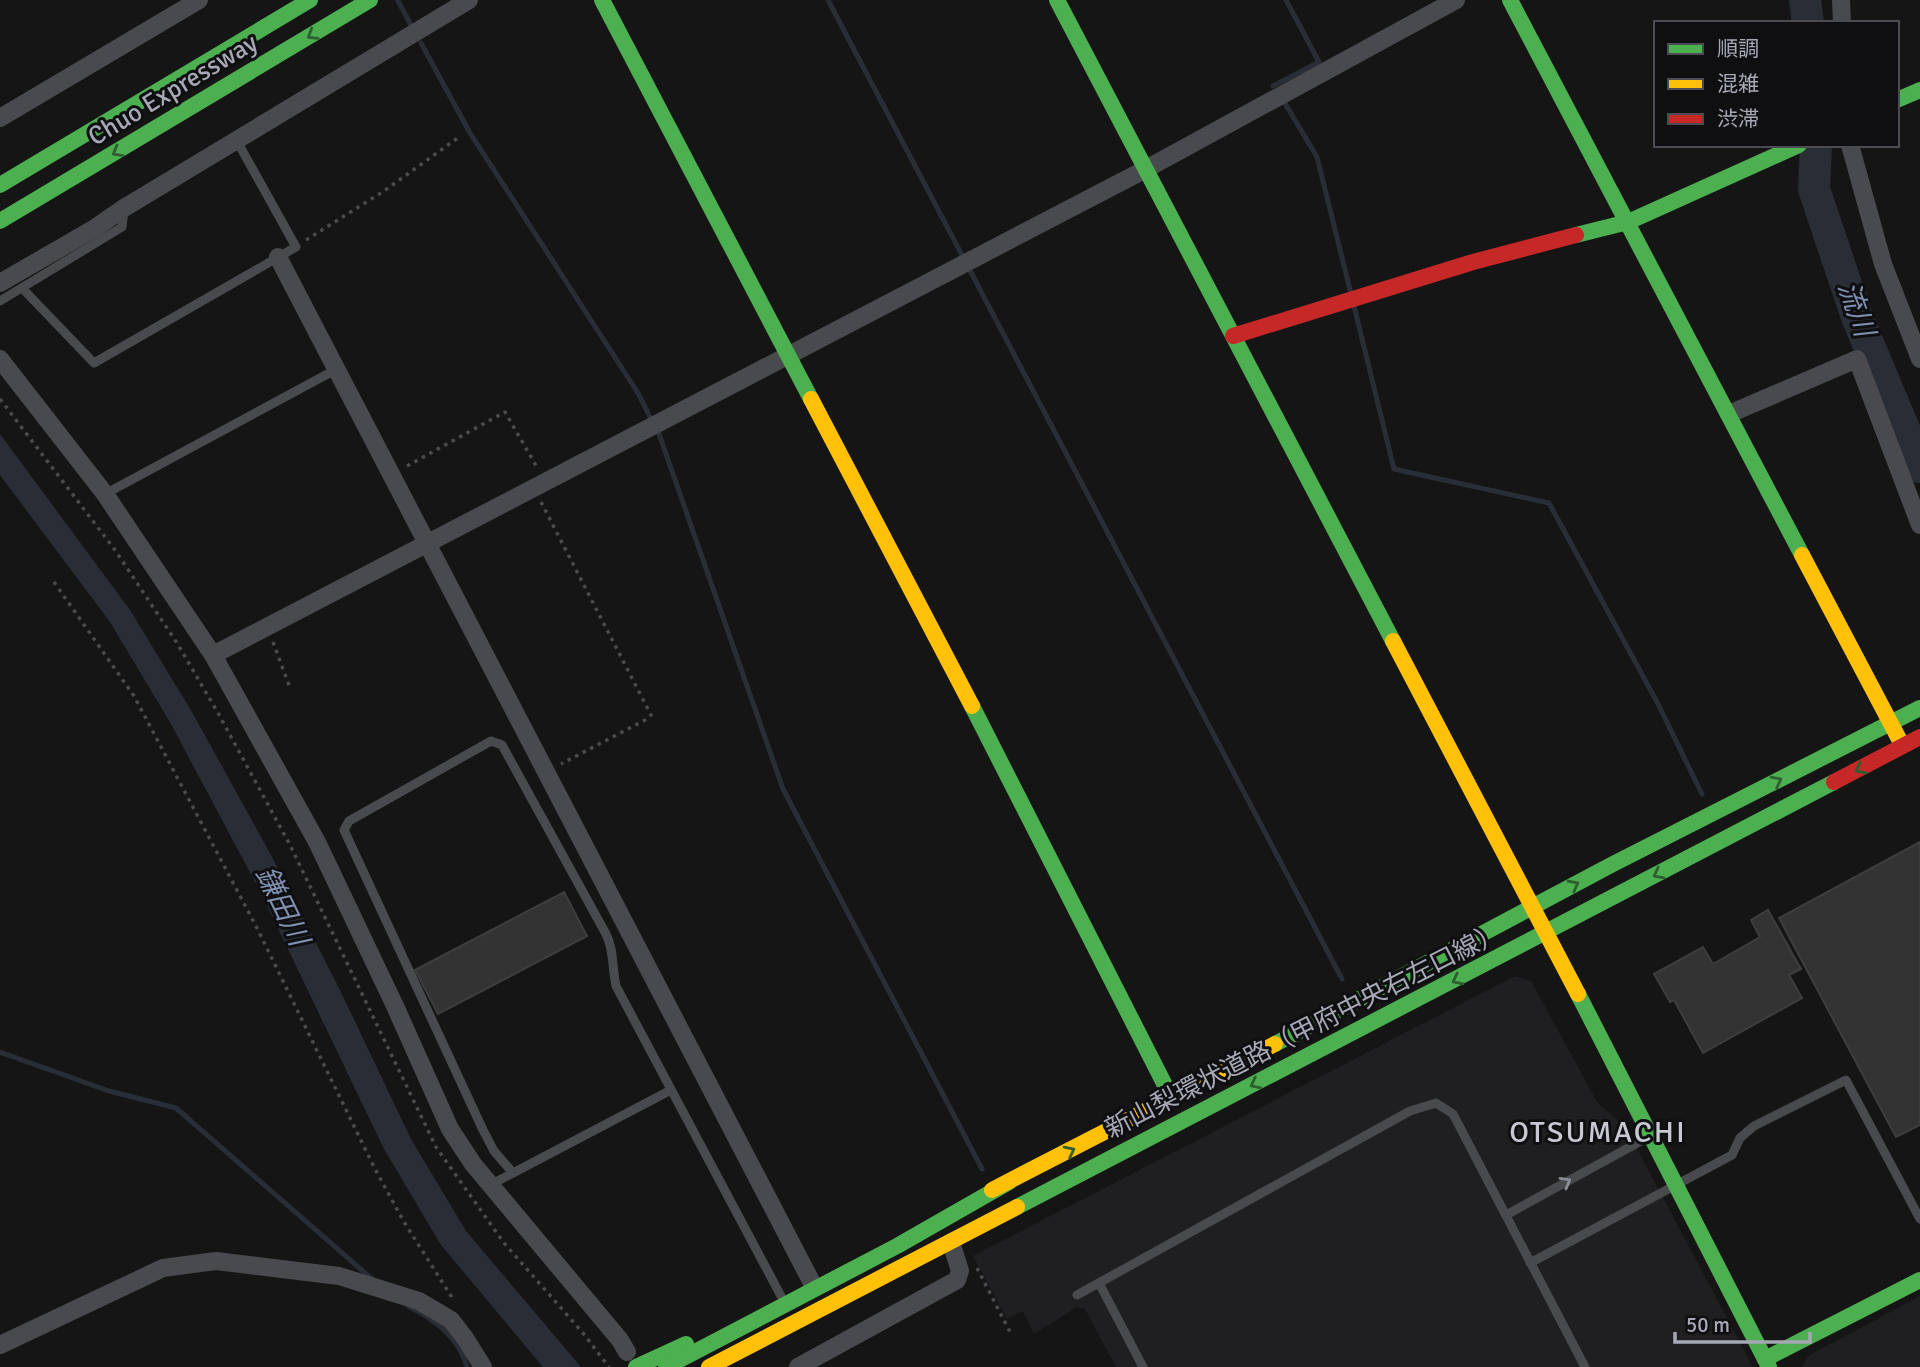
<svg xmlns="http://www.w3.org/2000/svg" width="1920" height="1367" font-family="Signika,'Noto Sans JP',sans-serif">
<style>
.built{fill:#1f1f21}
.water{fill:#292e36}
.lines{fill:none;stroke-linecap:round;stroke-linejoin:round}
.stream{stroke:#292e36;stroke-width:5}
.river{stroke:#292e36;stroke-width:32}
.building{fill:#333334;stroke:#3e3e41;stroke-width:2}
.path{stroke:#4b4b4f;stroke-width:3.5;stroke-dasharray:3.5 5;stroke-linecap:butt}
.lane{stroke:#494a4d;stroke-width:9}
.street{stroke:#494a4d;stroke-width:18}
.fast{stroke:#4caf50;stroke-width:16}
.slow{stroke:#ffc107;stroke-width:16}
.jam{stroke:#c62828;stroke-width:16}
.oneway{stroke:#2e5f30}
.oneway2{stroke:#8a8c96}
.labels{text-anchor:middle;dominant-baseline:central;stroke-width:6;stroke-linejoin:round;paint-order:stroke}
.street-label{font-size:26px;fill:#a6a8b5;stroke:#0f0f11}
.water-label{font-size:28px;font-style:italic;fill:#7e8faf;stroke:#0f0f11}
.quarter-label{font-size:30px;letter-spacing:2px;fill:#c7c8d2;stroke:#0f0f11}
</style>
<rect width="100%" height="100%" fill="#151515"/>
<g class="built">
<polygon points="1515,976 1531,981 1597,1102 1626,1128 1753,1367 1116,1367 1085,1309 1077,1307 1034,1334 1023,1311 1007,1319 973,1256"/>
<polygon points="1920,1296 1920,1367 1802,1367 1808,1356"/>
</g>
<polygon class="water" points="0,434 130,610 192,712 271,855 339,988 411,1139 466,1231 581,1367 543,1367 441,1245 384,1149 262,895 171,724 110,622 0,475"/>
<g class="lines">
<g class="stream">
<polyline points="828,0 1342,979"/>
<polyline points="398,1 411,25"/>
<polyline points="421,43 470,133 638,393 650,417"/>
<polyline points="1273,86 1319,62 1286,0"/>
<polyline points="1283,100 1317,157 1351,294"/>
<polyline points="1354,306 1394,469 1549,503 1657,702 1702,794"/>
<polyline points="658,431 783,789 982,1169"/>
<polyline points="0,1052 109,1091 176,1108 372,1279"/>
<path d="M408,1306C434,1319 459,1337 467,1367"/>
</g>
<g class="river">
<polyline points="1805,0 1808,23"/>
<polyline points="1816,145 1814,189 1857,317 1920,467"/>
</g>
</g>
<g class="building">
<polygon points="1920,842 1920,1125 1896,1137 1779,918"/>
<polygon points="564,892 587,936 438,1014 415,970"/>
<polygon points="1768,910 1801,969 1789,975 1802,998 1703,1053 1674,1000 1670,1002 1654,974 1703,947 1713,964 1760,937 1751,920"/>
</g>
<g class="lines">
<g class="path">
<polyline points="306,240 384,191 459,137"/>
<polyline points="0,399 115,550 177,643 218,713 290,845 436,1147 504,1243 583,1333 609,1367"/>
<polyline points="407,466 505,412 538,469"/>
<polyline points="541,502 651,715 647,719 561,764"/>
<polyline points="54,582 134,696 257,928 375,1169 404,1222 451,1296 451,1301"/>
<polyline points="273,642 290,688"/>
<polyline points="977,1268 1010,1332"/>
</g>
<g class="lane">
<polyline points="22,288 94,363 296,247 237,141"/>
<polyline points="0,301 122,227 124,210"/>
<polyline points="105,494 335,370"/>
<path d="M513,1173L494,1151L483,1130L344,830L349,821L491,741L502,745L606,934C614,949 612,968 616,986L781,1296"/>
<polyline points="490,1185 671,1090"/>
<polyline points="1506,1215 1652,1135"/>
<polyline points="1530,1263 1732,1155 1740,1138 1754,1126 1846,1080 1920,1219"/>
<polyline points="1099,1283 1143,1367"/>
<polyline points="1077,1295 1410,1111 1436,1103 1453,1114 1585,1367"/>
</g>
<g class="street">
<polyline points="1841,0 1842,23"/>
<polyline points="0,118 199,0"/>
<polyline points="1850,145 1883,264 1920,359"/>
<polyline points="278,257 811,1281"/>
<polyline points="0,283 95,228 124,208 469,0"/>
<polyline points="0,359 105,494 213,655 317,842 395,1006 450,1129 473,1164 620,1340 627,1352"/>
<polyline points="1729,414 1857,359 1920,525"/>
<polyline points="213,655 1146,169 1456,0"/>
<polyline points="0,1345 163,1268 216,1261 339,1276 419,1301 451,1320 465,1338 483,1367"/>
<polyline points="798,1367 957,1280 960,1271 951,1242"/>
</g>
<g class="fast">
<polyline points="602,0 811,399"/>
<polyline points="1057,0 1393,641"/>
<polyline points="1510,0 1802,555"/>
<polyline points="1897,100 1920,90"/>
<polyline points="0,185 310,0"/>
<polyline points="0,221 370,0"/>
<polyline points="1576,235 1628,222 1799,145"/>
<polyline points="972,706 1172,1099"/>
<polyline points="1578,994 1769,1367"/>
<polyline points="1275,1044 1613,864 1920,708"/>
<polyline points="1017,1207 1834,782"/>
<polyline points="1765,1359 1920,1280"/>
<polyline points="636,1367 686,1344"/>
<polyline points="666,1367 897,1246 1009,1182"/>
</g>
<g class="slow">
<polyline points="811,399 972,706"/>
<polyline points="1802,555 1899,739"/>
<polyline points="1393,641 1578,994"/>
<polyline points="992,1190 1275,1044"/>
<polyline points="709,1367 1017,1207"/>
</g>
<g class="jam">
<polyline points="1233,336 1473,262 1576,235"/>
<polyline points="1834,782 1920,737"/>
</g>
</g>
<defs><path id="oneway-chevron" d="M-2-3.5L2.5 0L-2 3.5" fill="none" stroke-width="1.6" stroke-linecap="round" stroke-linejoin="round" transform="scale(1.75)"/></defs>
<g class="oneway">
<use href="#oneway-chevron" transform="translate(312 35) rotate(149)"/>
<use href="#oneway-chevron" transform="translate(117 152) rotate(150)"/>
<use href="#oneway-chevron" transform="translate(1860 769) rotate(152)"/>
<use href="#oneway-chevron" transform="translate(1777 781) rotate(-27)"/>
<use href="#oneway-chevron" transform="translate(1658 874) rotate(152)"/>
<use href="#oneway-chevron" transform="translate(1574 885) rotate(-28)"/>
<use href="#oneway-chevron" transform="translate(1457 980) rotate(153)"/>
<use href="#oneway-chevron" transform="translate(1255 1084) rotate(153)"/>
<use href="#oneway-chevron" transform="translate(1070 1151) rotate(-27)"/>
</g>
<use class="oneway2" href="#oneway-chevron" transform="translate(1566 1182) rotate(-29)"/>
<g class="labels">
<g class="street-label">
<text transform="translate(173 90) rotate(-31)">Chuo Expressway</text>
<text transform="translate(1304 1031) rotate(-27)">新山梨環状道路（甲府中央右左口線）</text>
</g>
<g class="water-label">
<text transform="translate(1856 309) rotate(70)">流川</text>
<text transform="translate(282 906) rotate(64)">鎌田川</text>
</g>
<g class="quarter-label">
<text x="1598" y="1132">OTSUMACHI</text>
</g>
</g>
<rect x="1654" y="21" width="245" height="126" fill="#0f0f11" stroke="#4b4c53" stroke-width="2"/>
<rect x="1668" y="44" width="35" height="10" fill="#4caf50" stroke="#4b4c53" stroke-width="2"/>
<text x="1717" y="56" font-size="21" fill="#a6a8b5">順調</text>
<rect x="1668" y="79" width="35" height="10" fill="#ffc107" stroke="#4b4c53" stroke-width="2"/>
<text x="1717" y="91" font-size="21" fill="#a6a8b5">混雑</text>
<rect x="1668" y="114" width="35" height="10" fill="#c62828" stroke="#4b4c53" stroke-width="2"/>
<text x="1717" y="126" font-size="21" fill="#a6a8b5">渋滞</text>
<path d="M1675 1332v10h135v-10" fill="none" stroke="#a6a8b5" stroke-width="3.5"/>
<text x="1686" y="1332" font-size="21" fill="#a6a8b5" stroke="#0f0f11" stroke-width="5" paint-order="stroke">50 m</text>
</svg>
